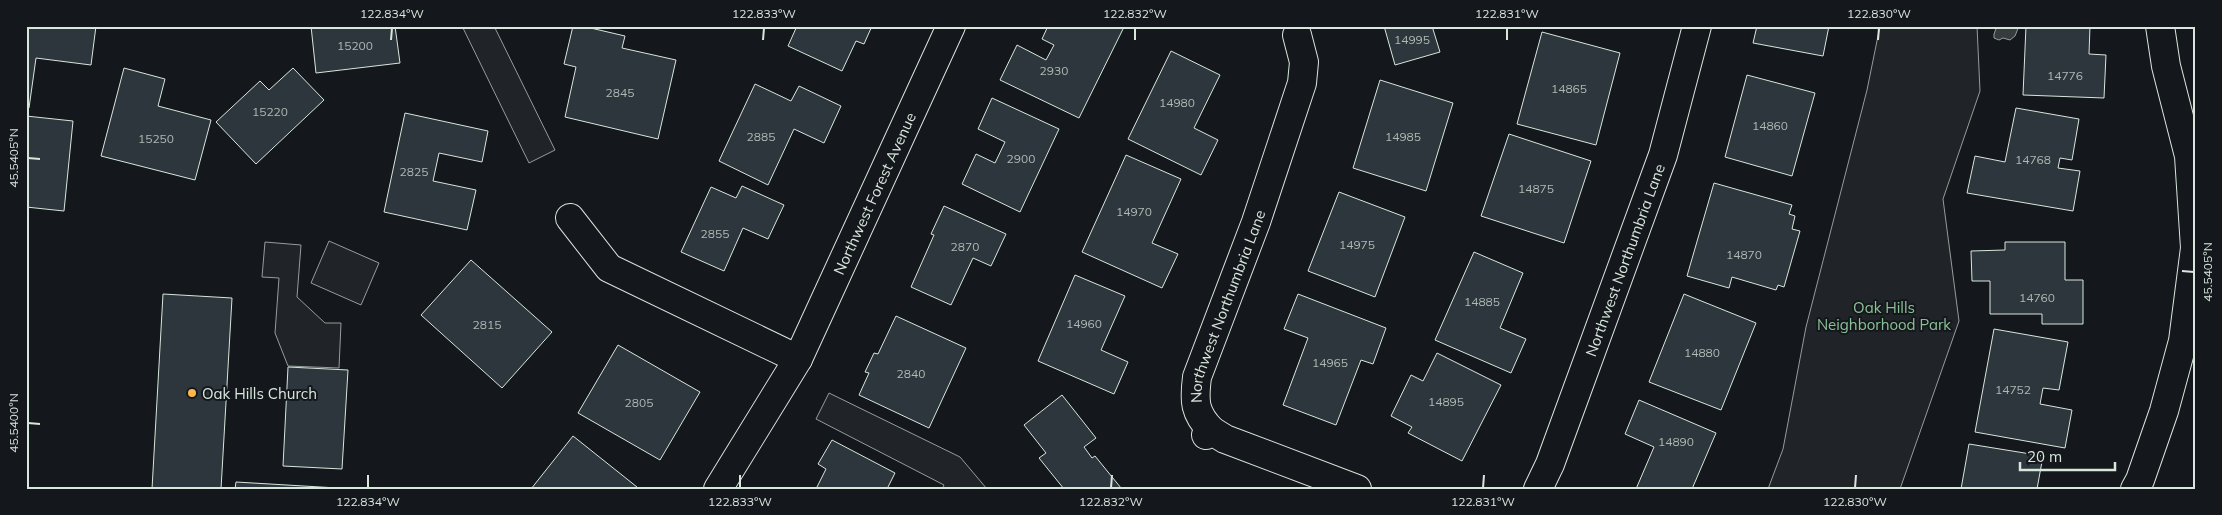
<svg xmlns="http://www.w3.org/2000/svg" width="2222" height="515" font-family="Mulish,sans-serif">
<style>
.green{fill:#202428;stroke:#939e99}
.water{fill:#363b3e;stroke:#939e99}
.building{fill:#2c363c;stroke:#d8e6dc}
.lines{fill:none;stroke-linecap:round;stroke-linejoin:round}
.minor-casing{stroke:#d8e6dc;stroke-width:30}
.minor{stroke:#14181c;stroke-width:28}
.ticks{fill:none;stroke:#d8e6dc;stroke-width:2}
.poi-dot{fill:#ffb74d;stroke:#14181c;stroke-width:2}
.labels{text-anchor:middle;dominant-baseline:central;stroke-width:4;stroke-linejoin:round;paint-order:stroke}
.number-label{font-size:12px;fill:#adbab4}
.street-label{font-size:15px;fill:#d8e6dc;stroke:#14181c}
.park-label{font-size:15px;fill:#8ac095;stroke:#14181c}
.poi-label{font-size:15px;fill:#d8e6dc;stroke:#14181c;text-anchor:start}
.neatline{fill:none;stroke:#d8e6dc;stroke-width:2}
.ticks-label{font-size:12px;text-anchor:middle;fill:#d8e6dc}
</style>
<rect width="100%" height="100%" fill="#14181c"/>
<g class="green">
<polygon points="462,26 494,26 555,150 529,163"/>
<polygon points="1880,26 1977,26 1980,91 1943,199 1959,321 1900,489 1768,489 1783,449 1806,327 1867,90"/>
<polygon points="329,241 379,263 361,305 311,283"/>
<polygon points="265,242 301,245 297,297 325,323 341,323 339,368 288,366 275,333 279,278 262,277"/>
<polygon points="829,393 960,457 987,489 942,489 944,485 816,419"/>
</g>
<polygon class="water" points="1997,26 2019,26 2015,36 2010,40 2003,38 1999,40 1994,38 1994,34"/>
<g class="building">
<polygon points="26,26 96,26 91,65 36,58 29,108 26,108"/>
<polygon points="311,26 395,26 400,63 316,73"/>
<polygon points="573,26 582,26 625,36 622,48 676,60 658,139 565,117 576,67 564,64"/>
<polygon points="797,26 872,26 864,44 856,41 842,71 788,46"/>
<polygon points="1048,26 1124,27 1079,118 1000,80 1017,45 1046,60 1054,45 1042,39"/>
<polygon points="1384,26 1432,26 1440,52 1395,65"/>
<polygon points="1757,26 1829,26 1823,56 1753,43"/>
<polygon points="2026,26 2090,26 2089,54 2106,55 2104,98 2023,95"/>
<polygon points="1542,32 1620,53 1596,145 1517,124"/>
<polygon points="1171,51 1220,75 1194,128 1218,140 1201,175 1128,139"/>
<polygon points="124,68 165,79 158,106 211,120 195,180 101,156"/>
<polygon points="293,68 324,100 256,164 216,122 260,81 269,90"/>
<polygon points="1747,75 1815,93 1792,176 1725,157"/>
<polygon points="1380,80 1453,103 1426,191 1353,168"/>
<polygon points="755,84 791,101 799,86 841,106 824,143 794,129 768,185 719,161"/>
<polygon points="992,98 1059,129 1020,212 962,184 976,154 995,163 1005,142 978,129"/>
<polygon points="2016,108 2079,119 2072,160 2060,158 2058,168 2080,171 2073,211 1967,193 1975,156 2005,162"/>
<polygon points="405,113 488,131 482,162 439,153 433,181 476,190 467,230 384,212"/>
<polygon points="26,116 73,121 64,211 26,207"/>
<polygon points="1509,134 1591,161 1564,243 1481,216"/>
<polygon points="1126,155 1181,179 1152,243 1178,254 1162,288 1082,252"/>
<polygon points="1714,183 1792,205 1789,214 1795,216 1792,229 1800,231 1784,287 1778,285 1776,290 1732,277 1729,288 1687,276"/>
<polygon points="742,186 784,205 768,239 743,228 724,271 681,252 711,187 736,198"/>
<polygon points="1339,192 1405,217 1375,297 1308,271"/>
<polygon points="944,206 1006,234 991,266 973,258 951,305 911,287 934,235 931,234"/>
<polygon points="2005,242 2065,242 2065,280 2083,280 2083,324 2042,324 2042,314 1990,314 1990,281 1972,281 1971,251 2005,250"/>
<polygon points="1474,252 1523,273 1500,328 1526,339 1511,373 1435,340"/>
<polygon points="471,260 552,332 502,388 421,315"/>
<polygon points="1075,275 1125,296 1101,350 1128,362 1114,394 1038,361"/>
<polygon points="163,294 232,298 221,489 152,489"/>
<polygon points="1298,294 1386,328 1373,364 1361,360 1336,425 1283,405 1308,338 1284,329"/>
<polygon points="1684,294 1756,323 1721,410 1649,382"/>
<polygon points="896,316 966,348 929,428 859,395 869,373 865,372 874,353 878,354"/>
<polygon points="1994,329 2068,342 2059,390 2043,388 2040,404 2072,410 2065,448 1975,432"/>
<polygon points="618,345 700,392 660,460 578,413"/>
<polygon points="1437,353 1501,385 1462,461 1408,433 1412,427 1391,416 1411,375 1423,381"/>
<polygon points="288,367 348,370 342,469 283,466"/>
<polygon points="1062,395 1096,438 1084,447 1092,458 1095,456 1121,488 1120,489 1064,489 1039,458 1046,453 1024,425"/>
<polygon points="1639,400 1716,433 1692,489 1636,489 1654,447 1625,434"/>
<polygon points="573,436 637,487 635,489 531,489"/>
<polygon points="832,440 895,473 887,489 816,489 826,469 818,464"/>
<polygon points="1969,444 2043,456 2037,489 1961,489"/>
<polygon points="236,482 354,489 235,489"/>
</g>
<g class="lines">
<defs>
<g id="minor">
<polyline points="570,218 609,268 798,359"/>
<path id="s1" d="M1212,431C1194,413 1194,401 1197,377L1256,222L1302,83L1304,62L1297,35"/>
<polyline points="1206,435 1212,431 1225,439 1357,489"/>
<path id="s2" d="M718,489L798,359L951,26"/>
<path id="s3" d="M1538,489L1550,464L1663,155L1697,26"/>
<polyline points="2135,489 2140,480 2164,411 2183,341 2195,248 2189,156 2166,66 2160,26"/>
</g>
</defs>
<use href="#minor" class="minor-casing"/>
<use href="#minor" class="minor"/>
</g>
<path class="ticks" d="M391,40L392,28M763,40L764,28M1135,40V28M1507,40V28M1878,40L1879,28M28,158L40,159M2182,271L2194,272M28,423L40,424M368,488V475M740,488V475M1111,488L1112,475M1483,488L1484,475M1855,488L1856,475"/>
<circle class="poi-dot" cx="192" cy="393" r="5"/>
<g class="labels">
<g class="number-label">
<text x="1412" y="39">14995</text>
<text x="355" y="45">15200</text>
<text x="1054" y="70">2930</text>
<text x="2065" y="75">14776</text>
<text x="1569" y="88">14865</text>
<text x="620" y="92">2845</text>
<text x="1177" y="102">14980</text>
<text x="270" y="111">15220</text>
<text x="1770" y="125">14860</text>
<text x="761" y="136">2885</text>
<text x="1403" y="136">14985</text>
<text x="156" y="138">15250</text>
<text x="1021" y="158">2900</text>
<text x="2033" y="159">14768</text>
<text x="414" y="171">2825</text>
<text x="1536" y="188">14875</text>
<text x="1134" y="211">14970</text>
<text x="715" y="233">2855</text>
<text x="1357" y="244">14975</text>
<text x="965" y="246">2870</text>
<text x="1744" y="254">14870</text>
<text x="2037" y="297">14760</text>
<text x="1482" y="301">14885</text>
<text x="1084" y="323">14960</text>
<text x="487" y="324">2815</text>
<text x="1702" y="352">14880</text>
<text x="1330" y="362">14965</text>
<text x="911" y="373">2840</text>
<text x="2013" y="389">14752</text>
<text x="1446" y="401">14895</text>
<text x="639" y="402">2805</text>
<text x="1676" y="441">14890</text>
</g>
<g class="street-label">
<text stroke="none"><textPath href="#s2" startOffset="335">Northwest Forest Avenue</textPath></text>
<text stroke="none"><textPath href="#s3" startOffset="245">Northwest Northumbria Lane</textPath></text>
<text stroke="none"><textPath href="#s1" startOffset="135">Northwest Northumbria Lane</textPath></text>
</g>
<g class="park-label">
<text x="1884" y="307">Oak Hills<tspan x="1884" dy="17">Neighborhood Park</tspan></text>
</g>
<g class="poi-label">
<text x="202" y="393">Oak Hills Church</text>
</g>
</g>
<rect width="2222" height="515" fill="none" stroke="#14181c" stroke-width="55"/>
<path d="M2020 462v8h95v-8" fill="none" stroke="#d8e6dc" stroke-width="2.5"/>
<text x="2027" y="462" font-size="15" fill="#d8e6dc" stroke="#14181c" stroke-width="4" paint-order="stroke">20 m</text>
<rect x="28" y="28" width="2166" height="460" class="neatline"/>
<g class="ticks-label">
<text x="392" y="18">122.834°W</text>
<text x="764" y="18">122.833°W</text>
<text x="1135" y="18">122.832°W</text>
<text x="1507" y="18">122.831°W</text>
<text x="1879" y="18">122.830°W</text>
<text transform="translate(14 158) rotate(-90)" y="4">45.5405°N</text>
<text transform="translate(2208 272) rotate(-90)" y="4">45.5405°N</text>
<text transform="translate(14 423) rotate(-90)" y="4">45.5400°N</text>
<text x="368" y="506">122.834°W</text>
<text x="740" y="506">122.833°W</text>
<text x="1111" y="506">122.832°W</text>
<text x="1483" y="506">122.831°W</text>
<text x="1855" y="506">122.830°W</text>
</g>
</svg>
